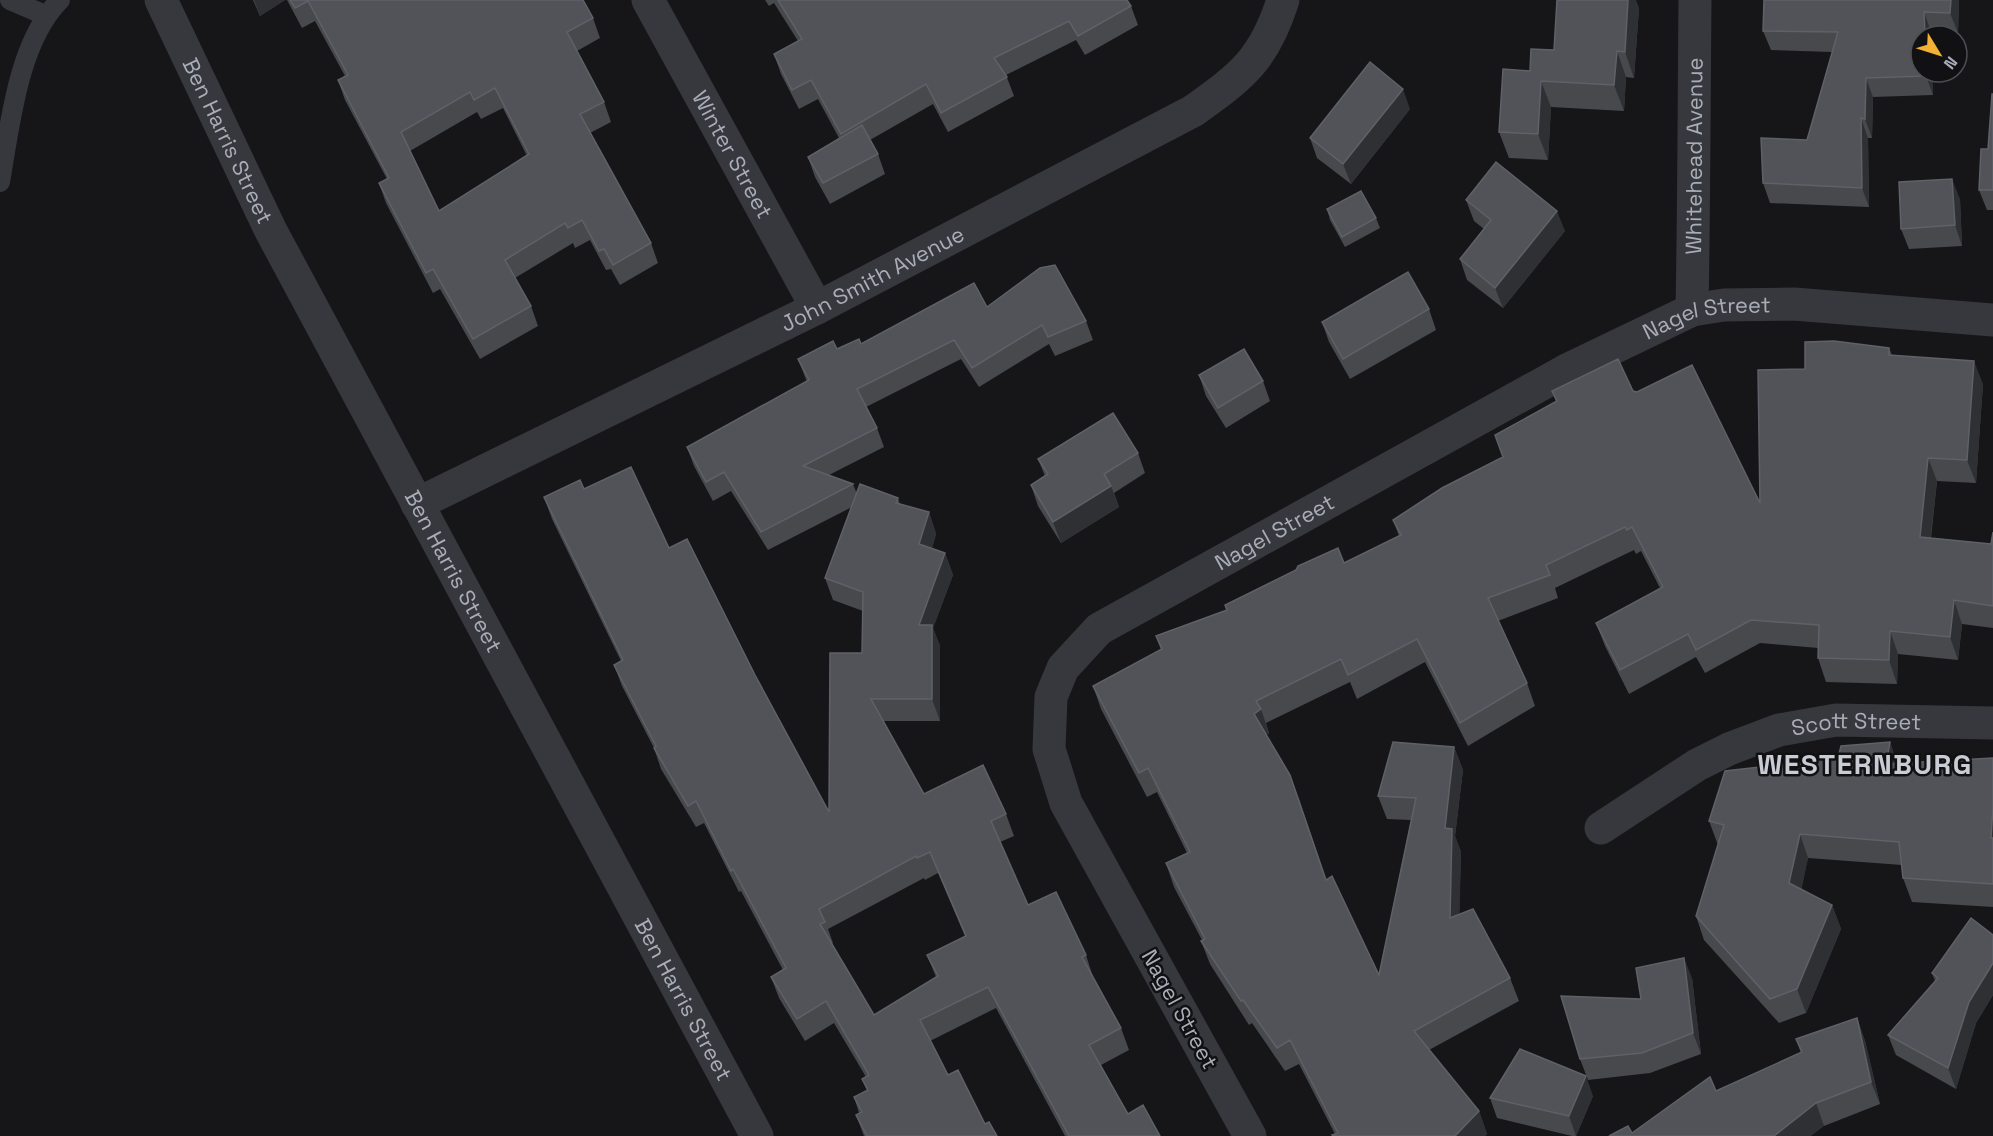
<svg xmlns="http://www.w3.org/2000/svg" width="1993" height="1136" font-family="'Space Grotesk',sans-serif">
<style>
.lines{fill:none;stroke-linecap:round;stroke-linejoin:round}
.service{stroke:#37383d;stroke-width:20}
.minor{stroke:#37383d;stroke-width:33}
.tertiary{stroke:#37383d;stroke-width:33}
.wall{fill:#47494d;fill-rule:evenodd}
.shaded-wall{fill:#2f3033}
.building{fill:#525359;stroke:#5f6168;stroke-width:1.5;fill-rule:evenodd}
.labels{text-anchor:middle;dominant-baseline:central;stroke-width:5;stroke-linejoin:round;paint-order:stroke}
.street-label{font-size:22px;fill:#a8adb8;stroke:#111113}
.district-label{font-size:28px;font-weight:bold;letter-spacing:1.5px;fill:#c9ccd4;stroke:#111113}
</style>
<rect width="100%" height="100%" fill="#161618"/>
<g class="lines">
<g class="service">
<polyline points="10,0 45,15"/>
<path d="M0,182C10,125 18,42 60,0"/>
</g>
<g class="minor">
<path id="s1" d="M648,0L817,308"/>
<path id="s2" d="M1692,310C1694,207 1694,103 1695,0"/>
<path id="s3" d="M417,504L817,308L1193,111C1242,76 1264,60 1283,0"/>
<path id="s4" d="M1601,828L1697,765L1729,749L1779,730L1836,720L1993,723"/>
<path id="s5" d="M1250,1136L1066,803L1049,749L1051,697L1063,668L1099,629L1567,370L1692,310L1724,305L1794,304L1993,320"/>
</g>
<path class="tertiary" id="s6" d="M161,0L271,231L757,1136"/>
</g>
<g class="wall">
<polygon points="253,0 285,0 260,16"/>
<path d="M287,0H583L593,18L600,38L577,51L604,102L611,122L590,133L651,243L658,263L620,285L611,269L606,270L590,240L575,248L573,243L515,278L531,306L538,326L480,359L440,289L433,293L386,203L379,183L387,179L345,100L338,80L345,76L315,21L302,28ZM503,108L527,156L439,211L410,151L477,112L481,119Z"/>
<polygon points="765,0 1127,0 1131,6 1138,25 1085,55 1076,40 1006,75 1014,96 948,132 933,104 870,140 878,154 885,174 830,204 815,177 808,157 839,138 818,99 799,109 781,74 774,54 798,41 774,3 769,6"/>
<polygon points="1959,0 1958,33 1931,32 1931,36 1921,36 1921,72 1932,72 1933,95 1873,97 1872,138 1868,138 1869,207 1770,203 1763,183 1807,140 1832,52 1771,50 1763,31"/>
<polygon points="1639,8 1634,78 1626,77 1624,111 1551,107 1548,160 1509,158 1499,132 1530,71"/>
<polygon points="1993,94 1993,210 1987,210 1979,190 1988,149"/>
<polygon points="1410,109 1351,184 1317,158 1310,138"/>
<polygon points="1960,199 1962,246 1909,249 1901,229"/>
<polygon points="1466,200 1565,231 1503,308 1467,280 1460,259 1484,229 1474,221"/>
<polygon points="1327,209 1376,218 1380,228 1345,247 1330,220"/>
<path d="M987,307L1086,321L1093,340L1055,356L1049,344L979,387L961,359L866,407L877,428L884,447L829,475L853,484L857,494L898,498L900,504L929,512L936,534L932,548L945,553L953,575L933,628L940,646V721H883L924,794L1006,814L1014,836L1000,842L1028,905L1086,955L1093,977L1121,1028L1129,1050L1101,1065L1128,1114L1160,1136H1065L996,1008L930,1041L948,1075L985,1124L997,1136H864L856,1115L859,1113L854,1097L867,1091L862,1079L866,1077L834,1023L805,1041L779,998L771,977L783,970L741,891L739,892L704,823L696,827L661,769L654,748L622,686L614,665L621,661L552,519L544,497L584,489L669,548L755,675L829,812L862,653L863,611L833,600L825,578L852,507L768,550L731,491L713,501L694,466L687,447L807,382L798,359L861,344ZM938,873L965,936L927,955L936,977L874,1015L832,944L833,943L828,929L924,878L925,880Z"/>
<polygon points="1429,309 1436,330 1350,379 1329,342 1322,322"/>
<polygon points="1889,348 1892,355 1983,384 1976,483 1937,481 1931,538 1991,544 1993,532 1993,628 1962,624 1958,660 1898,654 1897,684 1826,682 1818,658 1818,648 1760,643 1705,673 1696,657 1629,694 1605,646 1596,623 1660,588 1641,551 1636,554 1634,550 1555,588 1558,598 1498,621 1527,683 1535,706 1468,746 1425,662 1357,699 1350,682 1266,723 1269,733 1266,735 1299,799 1326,879 1379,975 1411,820 1387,819 1378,796 1454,747 1463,770 1455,836 1461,852 1459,915 1510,978 1519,1001 1429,1050 1479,1111 1487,1134 1335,1134 1299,1064 1285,1071 1252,1023 1249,1025 1210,964 1201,941 1202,940 1174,887 1166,863 1187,853 1157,792 1147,797 1101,709 1093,686 1161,650 1156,636 1227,610 1225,605 1344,563 1399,536 1393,520 1503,457 1556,402 1552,391 1633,391 1760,503 1805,369"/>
<polygon points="1199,375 1263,381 1270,401 1226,428 1206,396"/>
<polygon points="1138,453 1145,473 1114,493 1119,507 1061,543 1038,506 1031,485 1045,476 1038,459"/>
<polygon points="1890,742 1897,763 1993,758 1993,907 1912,902 1903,878 1902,865 1808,858 1801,889 1832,905 1841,929 1806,1013 1779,1023 1704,940 1696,916 1718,845 1709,821 1838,758"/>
<polygon points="1993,935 1993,995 1976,1023 1956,1089 1896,1055 1888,1035 1935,981 1932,973"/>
<polygon points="1692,978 1701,1054 1650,1073 1588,1080 1580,1059 1641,999"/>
<polygon points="1857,1018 1865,1041 1880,1104 1824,1126 1632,1133 1716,1091 1801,1053 1796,1039"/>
<polygon points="1593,1096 1576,1136 1572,1136 1497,1118 1490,1098"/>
</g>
<g class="shaded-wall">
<polygon points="254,0 285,0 260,16"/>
<polygon points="1628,0 1636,0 1639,8 1634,78 1625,52"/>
<polygon points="1951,0 1959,0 1958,33 1950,13"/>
<polygon points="1924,12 1931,32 1931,36 1925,36"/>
<polygon points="1617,51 1626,77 1624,111 1614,85"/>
<polygon points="1926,72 1932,72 1933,95 1926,76"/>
<polygon points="1866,78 1873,97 1872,138 1865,119"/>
<polygon points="1541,81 1551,107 1548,160 1538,134"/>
<polygon points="1403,89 1410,109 1351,184 1343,164"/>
<polygon points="1861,118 1868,138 1869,207 1862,188"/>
<polygon points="1952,179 1960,199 1962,246 1955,225"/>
<polygon points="1557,211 1565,231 1503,308 1495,288"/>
<polygon points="1974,361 1983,384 1976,483 1967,460"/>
<polygon points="1928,458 1937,481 1928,560 1920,537"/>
<polygon points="1111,486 1119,507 1061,543 1053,522"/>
<polygon points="929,512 936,534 927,565 919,544"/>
<polygon points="945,553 953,575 933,628 940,646 940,721 932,699 919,625"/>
<polygon points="1954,600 1962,624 1958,660 1950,637"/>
<polygon points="1890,631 1898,654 1897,684 1889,660"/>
<polygon points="1261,709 1269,733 1262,737 1254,714"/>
<polygon points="1890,742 1898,766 1886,764"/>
<polygon points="1454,747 1463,770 1455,836 1461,852 1459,941 1450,918 1445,828"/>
<polygon points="1993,807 1993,845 1991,838"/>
<polygon points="1800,834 1808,858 1798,907 1789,883"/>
<polygon points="1832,905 1841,929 1806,1013 1797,989"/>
<polygon points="1684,958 1692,978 1701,1054 1693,1033"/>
<polygon points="1993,963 1993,995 1976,1023 1956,1089 1948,1068 1969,1002"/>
<polygon points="1857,1018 1865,1041 1880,1104 1871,1082"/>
<polygon points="1586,1076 1593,1096 1576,1136 1569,1116"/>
<polygon points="1816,1103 1824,1126 1811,1136 1774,1136"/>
<polygon points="1479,1111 1487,1134 1486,1136 1455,1136"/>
</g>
<g class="building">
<path d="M290,0H583L593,18L567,32L604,102L580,114L651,243L613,265L604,249L599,251L582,220L568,228L565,223L505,260L531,306L473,339L433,269L426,273L379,183L389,178L338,80L348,75L308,1L295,8ZM495,88L529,154L439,211L401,132L470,92L474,100Z"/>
<polygon points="778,0 1127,0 1131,6 1078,36 1069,21 994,58 1007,77 941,113 926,84 841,134 811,80 792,90 774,54 802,39"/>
<polygon points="1557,0 1628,0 1625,52 1617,51 1614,85 1541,81 1538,134 1499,132 1503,69 1530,71 1531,49 1554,50"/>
<polygon points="1764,0 1951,0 1950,13 1924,12 1925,36 1921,36 1921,72 1926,72 1926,76 1866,78 1865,119 1861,118 1862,188 1763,183 1761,138 1807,140 1838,32 1763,31"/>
<polygon points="1370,62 1403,89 1343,164 1310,138"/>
<polygon points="1992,94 1993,94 1993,190 1979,190 1981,149 1988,149"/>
<polygon points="862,125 878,154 823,183 808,157"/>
<polygon points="1496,162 1557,211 1495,288 1460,259 1491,220 1466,200"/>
<polygon points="1952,179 1955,225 1901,229 1899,182"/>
<polygon points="1361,191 1376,218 1342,237 1327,209"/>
<polygon points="1055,265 1086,321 1048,337 1042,325 972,368 954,340 857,389 877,428 803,466 853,484 761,532 724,472 706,482 687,447 809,380 798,359 833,341 837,349 859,339 861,344 974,283 987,307 1040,268"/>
<polygon points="1408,272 1429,309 1343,359 1322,322"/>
<polygon points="1834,341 1889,348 1889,355 1974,361 1967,460 1928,458 1920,537 1991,544 1993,532 1993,606 1954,600 1950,637 1890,631 1889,660 1818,658 1819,625 1751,620 1696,650 1688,634 1620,670 1596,623 1663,587 1632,527 1627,530 1625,527 1546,565 1550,575 1488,598 1527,683 1460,723 1417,639 1348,675 1341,659 1256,701 1261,709 1254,714 1290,775 1326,880 1332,876 1379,975 1416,798 1378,796 1393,742 1454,747 1445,828 1452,829 1450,918 1473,909 1510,978 1414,1031 1479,1111 1455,1136 1333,1136 1332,1135 1338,1133 1290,1040 1277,1048 1243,1000 1241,1001 1201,941 1205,939 1166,863 1190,852 1148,768 1139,773 1093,686 1162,649 1156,636 1227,610 1225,605 1296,570 1298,566 1338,548 1344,563 1401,535 1393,520 1442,488 1503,457 1495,435 1557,401 1552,391 1618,359 1633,391 1637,392 1692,365 1760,503 1758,370 1805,369 1805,342"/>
<polygon points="1244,349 1263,381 1218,408 1199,375"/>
<polygon points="1113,413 1138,453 1104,474 1111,486 1053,522 1031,485 1048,474 1038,459"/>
<path d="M631,467L669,548L687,539L755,675L829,812L830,653H862L863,592L825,578L860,484L898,498L896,503L929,512L919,544L945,553L919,625H932V699H871L924,794L983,765L1006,814L991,821L1028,905L1056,892L1086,955L1082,957L1121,1028L1089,1045L1128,1114L1143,1105L1160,1136H1069L988,987L920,1020L948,1075L958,1070L985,1124L989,1122L997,1136H867L856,1115L862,1112L854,1097L868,1090L862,1079L869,1075L826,1001L797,1019L771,977L786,968L733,869L731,871L696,801L688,806L654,748L656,746L614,665L623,660L544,497L580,480L584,489ZM930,852L966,936L927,955L938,976L874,1015L820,924L825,922L819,909L916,856L917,858Z"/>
<polygon points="1890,742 1886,764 1993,758 1993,807 1991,838 1993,838 1993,884 1903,878 1899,842 1800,834 1789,883 1832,905 1797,989 1770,999 1696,916 1724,825 1709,821 1725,771 1838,758 1841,746"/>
<polygon points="1971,918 1993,935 1993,963 1969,1002 1948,1068 1888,1035 1938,978 1932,973"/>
<polygon points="1684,958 1693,1033 1642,1053 1580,1059 1561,996 1641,999 1636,968"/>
<polygon points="1857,1018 1871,1082 1816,1103 1774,1136 1609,1136 1628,1126 1632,1133 1710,1077 1716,1091 1802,1052 1796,1039"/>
<polygon points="1520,1049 1586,1076 1569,1116 1490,1098"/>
</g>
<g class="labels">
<g class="street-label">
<text stroke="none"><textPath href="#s6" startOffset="156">Ben Harris Street</textPath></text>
<text stroke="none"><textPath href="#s1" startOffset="176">Winter Street</textPath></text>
<text stroke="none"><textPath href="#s2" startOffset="154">Whitehead Avenue</textPath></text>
<text stroke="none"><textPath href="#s3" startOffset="508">John Smith Avenue</textPath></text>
<text stroke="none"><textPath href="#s5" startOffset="1260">Nagel Street</textPath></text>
<text stroke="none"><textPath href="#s5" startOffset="774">Nagel Street</textPath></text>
<text stroke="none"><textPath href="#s6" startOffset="642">Ben Harris Street</textPath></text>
<text stroke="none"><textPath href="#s4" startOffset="282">Scott Street</textPath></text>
<text stroke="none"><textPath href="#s6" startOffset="1128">Ben Harris Street</textPath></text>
<text transform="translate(1180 1009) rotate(61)">Nagel Street</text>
</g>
<g class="district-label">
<text x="1865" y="764">WESTERNBURG</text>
</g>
</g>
<g transform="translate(1939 54) rotate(128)"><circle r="28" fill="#111113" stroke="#4d4f55" stroke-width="1.5"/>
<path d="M0-4.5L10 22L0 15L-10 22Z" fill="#f2b134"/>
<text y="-9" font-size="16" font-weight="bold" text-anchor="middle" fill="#a8adb8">N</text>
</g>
</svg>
